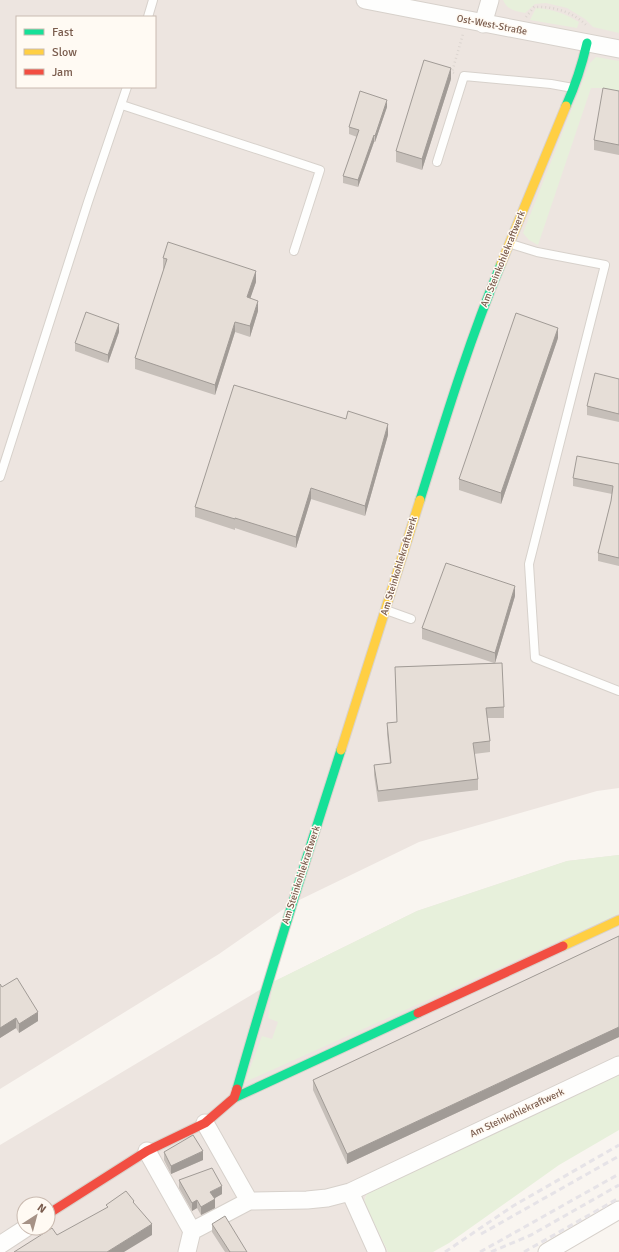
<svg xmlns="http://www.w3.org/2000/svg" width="619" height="1252" font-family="Signika,sans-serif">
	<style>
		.industrial { fill: #ede5e0; fill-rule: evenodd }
		.green { fill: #e7f0db }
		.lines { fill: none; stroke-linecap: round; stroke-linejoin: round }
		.lane-casing { stroke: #d7d1cb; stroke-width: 10 }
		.street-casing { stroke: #d7d1cb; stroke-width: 19 }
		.fast-casing { stroke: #d9d2cb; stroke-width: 11 }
		.slow-casing { stroke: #d9d2cb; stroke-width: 11 }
		.jam-casing { stroke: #d9d2cb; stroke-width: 11 }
		.path { stroke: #dcd5d0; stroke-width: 2.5; stroke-dasharray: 1 3; stroke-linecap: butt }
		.lane { stroke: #fefefd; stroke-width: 8 }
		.street { stroke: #fefefd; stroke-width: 17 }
		.fast { stroke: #16e098; stroke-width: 9 }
		.slow { stroke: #ffcf43; stroke-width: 9 }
		.jam { stroke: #f24e42; stroke-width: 9 }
		.rail { stroke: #e6e3e7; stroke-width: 3; stroke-dasharray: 6 4; stroke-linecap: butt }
		.wall { fill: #c6bfb9 }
		.shaded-wall { fill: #a19b96 }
		.building { fill: #e6ded7; stroke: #a19b96 }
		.labels { text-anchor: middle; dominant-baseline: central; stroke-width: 3; stroke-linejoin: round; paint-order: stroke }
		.street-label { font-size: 10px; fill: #7a5c4d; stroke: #fffaf3 }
	</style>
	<rect width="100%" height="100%" fill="#f9f5f0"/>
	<path class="industrial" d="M0,0h619v788l-22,3 -178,51 -128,62 -72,50 -219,135zM17,17h138v70h-138z
		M619,855v218l-252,120 -3,9 24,50h-388v-107l273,-163 144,-71 150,-50zM24,1204h24v24h-24z"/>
	<path class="green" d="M503,0h116v33l-26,-6 -8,-8 -18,-11 -21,-5 -11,1 -10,9c-9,-2 -18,-3 -22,-13z
		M536,8c16,1 30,6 43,14l-2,6 -47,-8z
		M596,57l23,4v30l-20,-3h-8l-53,157 -9,-5 -6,-7 67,-170z
		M619,855v59l-374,168 17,-46 10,3 6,-17 -10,-4 5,-36 144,-71 150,-50z
		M619,1073v57l-60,35 -110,78 -16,9h-45l-24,-50 3,-9z"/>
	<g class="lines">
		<g class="lane-casing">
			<path id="lane" d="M148,17l5,-17
				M122,105l198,65 -26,81
				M437,162l27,-86 87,8 22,4
				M511,244l26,8 68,13 -76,299 6,94 84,33
				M0,477l88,-275 39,-115
				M386,610l25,9"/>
		</g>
		<g class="street-casing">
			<path id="street" d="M365,0l254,49
				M483,24l7,-24
				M147,1151l45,80 57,-30 -44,-78
				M350,1192l27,60
				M249,1201l58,-1 20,-2 23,-6 269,-127
				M0,1245l26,-17
				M187,1252l5,-21
				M547,1252l72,-42"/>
		</g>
		<g class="fast-casing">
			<path id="fast" d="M566,106c9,-20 16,-41 21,-63
				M420,500c25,-80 49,-159 81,-236
				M237,1089c32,-114 68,-227 104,-339
				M234,1098l184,-85"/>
		</g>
		<g class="slow-casing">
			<path id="slow" d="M501,264l65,-158
				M341,750l79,-250
				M563,946l56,-26"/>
		</g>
		<g class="jam-casing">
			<path id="jam" d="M418,1013l145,-67
				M48,1214l99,-63 58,-28 29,-25 3,-9"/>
		</g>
		<path class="path" d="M526,17l8,-10c19,-1 40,5 53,19
			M454,73l-2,-1 11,-38"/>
		<use href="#lane" class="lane"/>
		<use href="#street" class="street"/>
		<use href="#fast" class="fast"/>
		<use href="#slow" class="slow"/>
		<use href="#jam" class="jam"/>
		<path class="rail" d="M481,1234l138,-78
			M445,1252l68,-46 106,-61
			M480,1252l139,-78
			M491,1252l40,-17 88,-50
			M524,1252l95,-54"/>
	</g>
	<path class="wall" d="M451,79l-29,91 -26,-8v-11z
		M619,91v64l-25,-5v-10z
		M387,107l-12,35h-1l-16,45 -15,-4v-7l14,-39 -8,-3v-7z
		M163,258l93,24 -6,16 8,13 -8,26 -15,-5 -20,63 -80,-26v-11l29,-89h-1z
		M119,332l-11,31 -33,-12v-8z
		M558,338l-57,166 -42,-14v-11z
		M619,379v43l-32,-7v-9z
		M388,435l-23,81 -54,-17 -15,49 -61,-20v2l-40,-13v-10z
		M619,464v102l-21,-5v-8l13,-52 1,-7 -39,-8v-8z
		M515,596l-20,67 9,44v11h-17l3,23v11l-16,2 4,25v11l-100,12 -4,-27v-10l16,-2 -3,-29v-11l10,-1 -2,-55 99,-4 -72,-24v-11z
		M619,936v101l-272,127 -34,-74v-10z
		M0,984l2,3 36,34 -19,12 -3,-5 -16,10z
		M164,1152l39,8 -32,14 -7,-14z
		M179,1180l43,14 -8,4 1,10 -14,7 -4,-7 -5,3 -13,-23z
		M212,1224l35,28h-22l-13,-20z"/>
	<path class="shaded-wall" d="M451,68v11l-29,91v-11z
		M387,100v7l-12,35v-6z
		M374,135v7l-16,45v-7z
		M256,271v11l-9,26v-11z
		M258,301v10l-8,26v-11z
		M235,322v10l-20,63v-10z
		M119,324v8l-11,31v-8z
		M558,328v10l-57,166v-11z
		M388,424v11l-23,81v-10z
		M311,488v11l-15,49v-11z
		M515,586v10l-20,67v-10z
		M38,1012v9l-19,12v-9z
		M16,1018v10l-16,10v-10z
		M619,1027v10l-272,127v-10z
		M203,1151v9l-32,14v-8z
		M222,1186v8l-12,7v-9z
		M215,1199v9l-14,7v-8z
		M197,1200v8l-5,3v-8z
		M152,1224v11l-28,17h-17z"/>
	<path class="building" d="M424,60l27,8 -29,91 -26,-8z
		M603,88l16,3v54l-25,-5z
		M360,91l27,9 -12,36 -1,-1 -16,45 -15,-4 16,-46 -10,-3z
		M168,242l88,29 -9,26 11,4 -8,25 -15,-4 -20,63 -80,-27 32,-99 -4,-1z
		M86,312l33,12 -11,31 -33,-12z
		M516,313l42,15 -57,165 -42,-14z
		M595,373l24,6v35l-32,-8z
		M234,385l112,34 2,-8 40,13 -23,82 -54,-18 -15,49 -61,-19v1l-40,-12z
		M577,456l42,8v94l-21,-5 13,-52 2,-15 -40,-8z
		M446,563l69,23 -20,67 -73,-25z
		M502,663l2,44 -18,1 4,33 -17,2 5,36 -100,12 -4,-26 17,-2 -4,-40 10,-1 -2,-55z
		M619,936v91l-272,127 -34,-74z
		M17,978l21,34 -19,12 -3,-6 -16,10v-44l2,3z
		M193,1135l10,16 -32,15 -7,-14z
		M212,1168l10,18 -12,6 5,7 -14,8 -4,-7 -5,3 -13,-23z
		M126,1191l8,10 -1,1 19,22 -45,28h-93l38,-24 5,7 51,-28 -2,-2z
		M225,1216l22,36h-17l-18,-28z"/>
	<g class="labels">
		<g class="street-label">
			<text transform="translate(492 25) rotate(11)">Ost-West-Straße</text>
			<text transform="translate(503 259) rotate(-68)">Am Steinkohlekraftwerk</text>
			<text transform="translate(399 566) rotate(-73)">Am Steinkohlekraftwerk</text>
			<text transform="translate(301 875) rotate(-72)">Am Steinkohlekraftwerk</text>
			<text transform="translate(517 1113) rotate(-25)">Am Steinkohlekraftwerk</text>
		</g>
	</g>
	<rect x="16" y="16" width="140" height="72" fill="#fffaf3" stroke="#cabbb1"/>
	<rect x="24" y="29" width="20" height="6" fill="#16e098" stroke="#cabbb1"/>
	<text x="52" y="36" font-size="12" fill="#7a5c4d">Fast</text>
	<rect x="24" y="49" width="20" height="6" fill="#ffcf43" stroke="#cabbb1"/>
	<text x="52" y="56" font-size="12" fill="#7a5c4d">Slow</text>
	<rect x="24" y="69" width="20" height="6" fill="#f24e42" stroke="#cabbb1"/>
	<text x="52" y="76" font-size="12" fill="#7a5c4d">Jam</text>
	<g transform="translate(36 1216) rotate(36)"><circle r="19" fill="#fffaf3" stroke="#cabbb1"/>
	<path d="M0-3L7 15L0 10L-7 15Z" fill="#a69286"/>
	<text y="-6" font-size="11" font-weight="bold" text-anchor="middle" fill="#7a5c4d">N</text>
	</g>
</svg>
